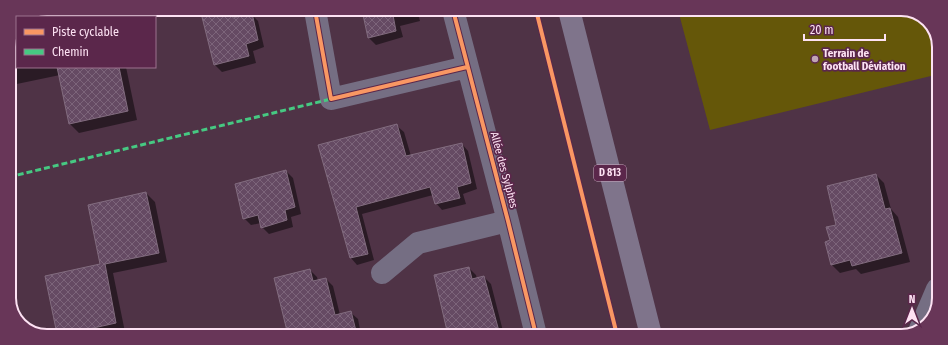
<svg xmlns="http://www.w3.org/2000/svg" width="948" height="345" font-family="'Fira Sans Condensed',sans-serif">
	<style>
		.pitch { fill: #655709 }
		.shadow { fill: #0007 }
		.building { fill: url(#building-cross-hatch); stroke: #826c7f }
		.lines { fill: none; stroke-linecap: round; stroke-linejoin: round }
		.minor { stroke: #756e83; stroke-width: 22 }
		.primary { stroke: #7f748b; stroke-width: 22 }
		.quiet { stroke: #46c982; stroke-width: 3; stroke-dasharray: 6 3; stroke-linecap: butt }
		.cycleway-casing { stroke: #5b274b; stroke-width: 6 }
		.cycleway { stroke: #f99763; stroke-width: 4 }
		.poi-dot { fill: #c0a5b6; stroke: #5b274b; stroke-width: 1.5 }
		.labels { text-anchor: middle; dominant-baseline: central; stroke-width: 3.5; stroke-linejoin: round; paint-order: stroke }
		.shield { fill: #5b274b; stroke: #ccaac1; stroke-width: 1 }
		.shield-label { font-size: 10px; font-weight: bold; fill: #fde2f3 }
		.poi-label { font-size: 11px; font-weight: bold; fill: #fde2f3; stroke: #5b274b; text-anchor: start }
		.street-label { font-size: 11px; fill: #fde2f3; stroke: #5b274b }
		.rim { fill: none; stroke: #fde2f3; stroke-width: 2 }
	</style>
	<defs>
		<pattern id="building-cross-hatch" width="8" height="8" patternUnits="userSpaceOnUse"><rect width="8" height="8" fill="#654a63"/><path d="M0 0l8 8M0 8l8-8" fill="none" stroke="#7c647a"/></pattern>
	</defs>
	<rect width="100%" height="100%" fill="#4f3346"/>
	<path class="pitch" d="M678,10l235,1 18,13 8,21v29l-229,56z"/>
	<path class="shadow" d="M47,9h6l5,5v3h-30z
		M221,9h10l5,5 1,4 14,-4 7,7 6,26 -11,4 3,12 -34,9 -7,-7z
		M363,10h54l3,11 -20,5 3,11 -27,8 -7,-7z
		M17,28v39h109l11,53 -58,13 -9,-9 -10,-49 -48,10 -3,-3v-37z
		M397,126l7,6 7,24 51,-12 6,7 9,38 -14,5 3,10 -24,6 -6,-7 -3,-8 -71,19 12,46 -17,5 -6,-7 -32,-112z
		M286,171l7,7 8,36 -10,3 2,10 -24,7 -7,-7 -1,-4 -10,2 -7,-7z
		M876,175l8,8 7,26 7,8 12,45 -49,12 -5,-5 -16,4 -9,-9v-23l7,-16z
		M146,193l9,9 12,60 -54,11 12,59 -10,2h-57l-12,-57 55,-12z
		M469,268l7,7 1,4 7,-2 7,7 13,51h-54z
		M310,270l7,7 1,4 8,-2 7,7 7,29 10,-3 8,7 3,16h-73z"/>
	<path class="building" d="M217,9h13l3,9 19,-5 6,27 -12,4 3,12 -35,9 -13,-52z
		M362,10h30l4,21 -28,7z
		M57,67h62l9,44 -59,13z
		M397,124l9,32 56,-13 9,40 -14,4 3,11 -25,6 -5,-17 -74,20 12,47 -18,4 -32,-113z
		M286,170l9,37 -10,3 2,10 -26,8 -3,-13 -15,4 -8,-35z
		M876,174l9,35 5,-1 12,45 -50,13 -2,-6 -19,5 -6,-23 5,-2 -4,-13 10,-2 -9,-39z
		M146,192l13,61 -54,11 11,59 -50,11h-9l-12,-58 55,-12 -12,-59z
		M469,267l3,12 12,-3 16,59h-52l-14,-60z
		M310,269l3,12 13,-3 9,37 16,-4 6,24h-69l-14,-57z"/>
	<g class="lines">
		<path class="minor" d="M315,10l16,89 136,-32
			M453,10l55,211 28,114
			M382,273l36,-30 90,-22
			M920,329l17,-40"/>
		<path class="primary" d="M569,10l82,325"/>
		<path class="quiet" d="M9,177l322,-78"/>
		<g class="cycleway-casing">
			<path id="cycleway" d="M315,10l16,89 136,-32
				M453,10l55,211 28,114
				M536,10l81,325"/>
		</g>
		<use href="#cycleway" class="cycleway"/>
	</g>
	<circle class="poi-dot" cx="815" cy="59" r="4"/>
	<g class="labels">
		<rect class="shield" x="594" y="165" width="32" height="16" rx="3"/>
		<g class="shield-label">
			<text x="610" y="173">D 813</text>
		</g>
		<g class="poi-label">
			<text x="823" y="53">Terrain de<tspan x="823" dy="13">football Déviation</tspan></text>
		</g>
		<g class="street-label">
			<text transform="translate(504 170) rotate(75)">Allée des Sylphes</text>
		</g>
	</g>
	<path d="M0 0H948V345H0ZM47 16H901A31 31 0 0 1 932 47V298A31 31 0 0 1 901 329H47A31 31 0 0 1 16 298V47A31 31 0 0 1 47 16Z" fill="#683658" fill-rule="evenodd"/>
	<path class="rim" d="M47 16H901A31 31 0 0 1 932 47V298A31 31 0 0 1 901 329H47A31 31 0 0 1 16 298V47A31 31 0 0 1 47 16Z"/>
	<rect x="16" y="16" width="140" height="52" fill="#5b274b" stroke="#9c728e"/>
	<rect x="24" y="29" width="20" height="6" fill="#f99763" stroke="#9c728e"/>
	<text x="52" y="36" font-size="12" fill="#fde2f3">Piste cyclable</text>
	<rect x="24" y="49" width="20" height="6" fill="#46c982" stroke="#9c728e"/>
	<text x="52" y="56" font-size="12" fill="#fde2f3">Chemin</text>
	<g transform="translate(912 309)" stroke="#5b274b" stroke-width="3" paint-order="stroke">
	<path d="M0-3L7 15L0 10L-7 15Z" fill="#fde2f3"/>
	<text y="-6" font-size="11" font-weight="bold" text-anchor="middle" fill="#fde2f3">N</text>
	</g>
	<path d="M804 34v6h81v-6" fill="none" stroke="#fde2f3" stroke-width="2"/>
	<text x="810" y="34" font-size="12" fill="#fde2f3" stroke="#5b274b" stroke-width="3" paint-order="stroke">20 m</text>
</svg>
